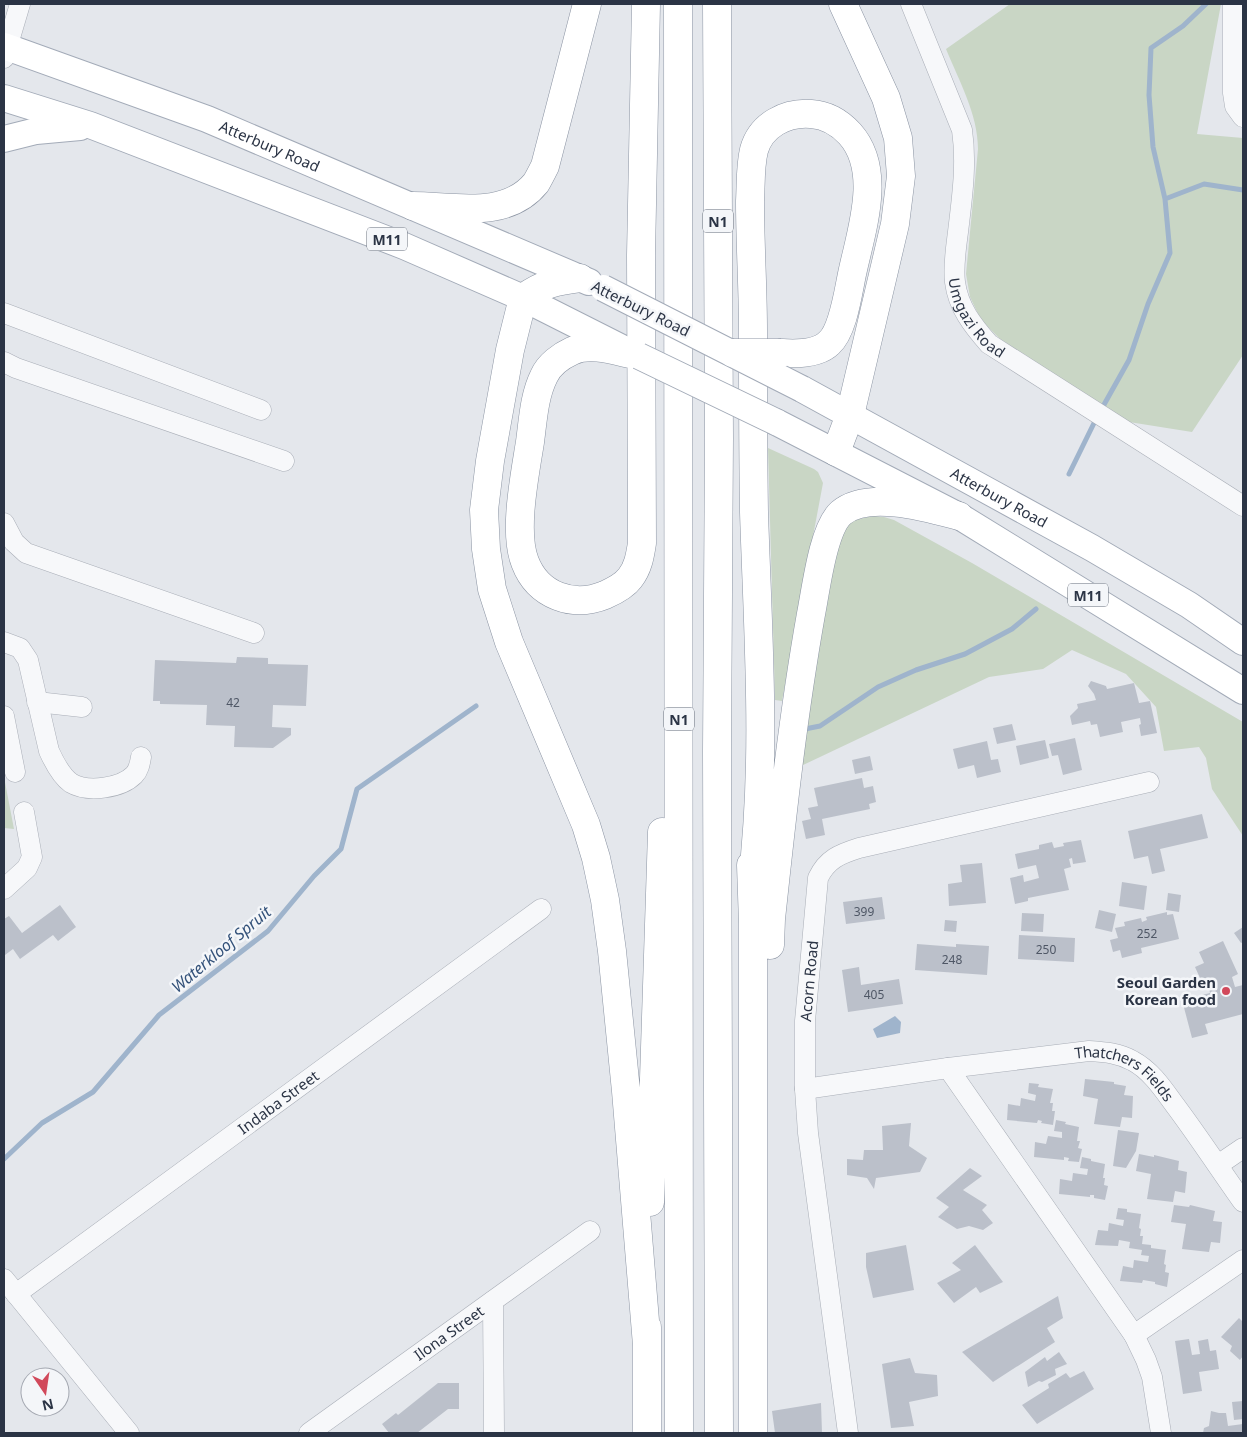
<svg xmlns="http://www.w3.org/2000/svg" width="1247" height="1437" font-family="'Noto Sans',sans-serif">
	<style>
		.green { fill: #c9d6c5 }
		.water { fill: #9fb4cc }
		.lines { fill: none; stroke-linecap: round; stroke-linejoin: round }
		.stream { stroke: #9fb4cc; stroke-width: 5 }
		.building { fill: #bbc0ca }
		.minor-casing { stroke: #a9aeb7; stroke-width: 21 }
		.major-casing { stroke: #a3abb8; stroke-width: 28 }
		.highway-casing { stroke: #8b94a3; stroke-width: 29 }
		.minor { stroke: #f7f8fa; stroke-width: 20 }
		.major { stroke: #fff; stroke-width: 26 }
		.highway { stroke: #fff; stroke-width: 28 }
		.major-bridge-casing { stroke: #a3abb8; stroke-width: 28; stroke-linecap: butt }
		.highway-bridge-casing { stroke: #8b94a3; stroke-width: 29; stroke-linecap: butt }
		.major-bridge { stroke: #fff; stroke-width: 26 }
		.highway-bridge { stroke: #fff; stroke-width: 28 }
		.poi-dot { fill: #d1495b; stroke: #f4f6f9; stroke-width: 2 }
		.labels { text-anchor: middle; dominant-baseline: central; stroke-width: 5; stroke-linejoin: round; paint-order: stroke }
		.number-label { font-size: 12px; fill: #4f5766 }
		.shield { fill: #f4f6f9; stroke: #676e7b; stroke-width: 1 }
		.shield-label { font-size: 14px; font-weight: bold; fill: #2b3445 }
		.street-label { font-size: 15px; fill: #2b3445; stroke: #f4f6f9 }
		.poi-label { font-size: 15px; font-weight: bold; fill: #2b3445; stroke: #f4f6f9; text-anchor: end }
		.water-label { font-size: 16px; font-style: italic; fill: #34527a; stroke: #f4f6f9 }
	</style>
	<rect width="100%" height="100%" fill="#e4e7ec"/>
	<path class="green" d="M1010,4h211l-24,130 46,4v217l-51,77 -63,-10 -129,-83 -19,-19 -11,-23 -4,-23 12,-125c0,-35 -19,-68 -32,-100z
		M768,448l46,21 4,3 5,11 -41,218 -7,-1z
		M873,516l11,1 10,3 78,43 271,159v114l-31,-47 -6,-31 -7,-11 -35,4 -8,-44 -30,-33 -54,-24 -29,19 -54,8 -188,89 -1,-41 41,-196 14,-9z
		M4,777l10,52 -10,-1z"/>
	<path class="water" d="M895,1016l6,6 -1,11 -23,5 -4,-9z"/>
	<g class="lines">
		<path class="stream" d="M1165,199l-12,-52 -4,-52 2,-47 32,-22 23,-22
			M1101,410l28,-50 19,-56 22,-51 -5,-54 39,-15 39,6
			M1069,474l28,-57
			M805,729l15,-3 58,-39 38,-17 49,-16 47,-25 24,-20
			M4,1159l38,-36 51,-31 66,-77 109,-84 46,-55 27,-27 16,-60 119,-83"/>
	</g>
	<path class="building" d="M237,657l31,1v6l40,1 -2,41 -33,-1 -1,22 19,1v7l-18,13 -39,-1 1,-21 -29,-1 1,-20 -47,-1v-3h-7l2,-41 81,3z
		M1091,681l15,5 1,3 27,-6 5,20 11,-2 7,32 -16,3 -2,-11 2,-1 -1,-6 -19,4 2,10 -23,5 -3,-13 -6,1 -1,-4 -18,4 -2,-9 8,-8 -1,-4 19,-4 -2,-6 -6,-8z
		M1012,724l4,16 -19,4 -4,-16z
		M1075,738l7,32 -19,5 -5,-20 -6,1 -3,-12z
		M1045,740l4,18 -29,7 -4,-19z
		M987,741l4,19 7,-1 3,13 -24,6 -3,-13 -16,4 -5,-20z
		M870,756l3,14 -18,4 -3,-14z
		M862,778l2,10 9,-2 3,16 -7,2 1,5 -48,10 3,16 -19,4 -4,-18 9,-2 -3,-11 10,-2 -4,-18z
		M1202,814l6,24 -48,11 5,22 -13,3 -4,-18 -14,3 -6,-28z
		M1081,840l5,22 -13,2 -1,-6 -3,1 2,8 -7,2 5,21 -41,8v3l-13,3 -5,-26 13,-3 1,7 15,-4 -3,-13 -18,4 -3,-15 24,-5v-4l13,-3 2,6 10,-2 -1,-3z
		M982,863l4,40 -37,3 -1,-22 14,-2 -2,-17z
		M1122,882l25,4 -3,24 -25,-4z
		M1168,893l13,2 -2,17 -13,-2z
		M882,897l3,22 -39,5 -3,-22z
		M60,905l16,22 -18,14 -5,-6 -33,24 -7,-10 -8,6 -1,-3v-33l5,-3 13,17z
		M1099,910l17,4 -4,18 -17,-4z
		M1167,912v3l6,-1 6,25 -38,9 1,5 -20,5 -2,-8 -7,2 -3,-12 8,-2 -3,-10 10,-2 -1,-4 17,-4 1,4 5,-2 -1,-3z
		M1022,913l22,1 -1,18 -22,-1z
		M945,920l12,1 -1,11 -12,-1z
		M1243,927v15l-2,1 -7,-10z
		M1019,935l56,3 -1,24 -56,-3z
		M1223,941l15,33 -6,3 3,10 8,-2v29l-38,10 3,10 -16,4 -10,-38 28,-7 -1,-5 -4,1 -10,-22 9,-4 -5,-11z
		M917,944l39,3v-3l33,2 -2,29 -72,-5z
		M859,967l2,18 38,-6 4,25 -55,8 -6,-42z
		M1085,1079l29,3v2l12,2 -2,9 9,1 -1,22 -10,-1 -2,10 -26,-3 4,-25 -15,-3z
		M1029,1083l10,1 -1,3 15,2 -3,14h3l-1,8h3l-2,14 -12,-2 1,-2 -4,-1 -1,3 -30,-3 1,-16 12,2 1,-8 14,3 1,-6 -8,-2z
		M1056,1120l10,2 -1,2 14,3 -2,14h3l-2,7 4,1 -3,13 -11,-1 1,-3 -5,-1v3l-30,-3 1,-15 11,2 2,-8 14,2v-6l-8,-1z
		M911,1123l-2,23 18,12 -7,14 -44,6 -2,11 -7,-11 -20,-3v-16l16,1 1,-10h19l-1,-24z
		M1118,1130l21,3 -3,18 -10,17 -13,-2z
		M1139,1154l15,3v-2l25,6 -1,9 9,2 -2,21 -10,-2 -2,11 -26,-3 4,-25 -15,-3z
		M1082,1157l9,2v2l14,3 -2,14h2l-1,7 4,1 -3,14 -11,-2v-3h-4v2l-31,-3 1,-15 12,2 1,-8 14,2 1,-6 -8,-1z
		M970,1168l12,8 -19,14 24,15 -5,5 11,13 -10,7 -14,-4 -12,3 -19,-12 11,-10 -13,-9z
		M1174,1205l15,2 1,-2 25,6 -2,10 9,1 -2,21 -9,-1 -2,10 -27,-3 4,-25 -15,-2z
		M1118,1208l9,1v3l14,2 -2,14 2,1 -1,7h3l-1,8 9,1v3l15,2 -2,14 2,1 -1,7 4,1 -2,14 -12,-3v-2l-12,-2 -1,3 -22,-2 3,-15 10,2 1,-8 14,2 1,-6 -8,-1 1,-5 -13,-2 1,-6 -11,-2 -1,6 -23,-1 3,-15 10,1 1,-8 14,3 1,-6 -8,-1z
		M906,1245l8,45 -41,8 -7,-31v-14z
		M975,1245l28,37 -23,11 -4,-6 -22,16 -17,-20 24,-13 -9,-7z
		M1058,1296l5,22 -16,10 8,14 -62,40 -31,-30z
		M1239,1318l4,4v34l-3,4 -10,-9 2,-5 -11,-9z
		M1189,1339l3,16 8,-1 -2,-13 10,-2 2,12 6,-1 3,19 -20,3 3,19 -19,3 -8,-53z
		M1059,1352l8,12 -12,5 1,6 -14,7 -3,-1 -11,6 -3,-15 20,-15 2,4z
		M910,1358l5,15 22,2 1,21 -29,6 5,24 -23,2 -9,-64z
		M1084,1371l10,18 -57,35 -15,-19 27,-17 -1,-4 18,-11 4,5z
		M438,1383h21v26h-11l-31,24h-28l-7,-9 14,-11 2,2z
		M1243,1401v18l-9,1 -2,-18z
		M821,1403l1,30h-47l-3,-22z
		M1211,1411l8,2h7l2,13 15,-2v9h-40l1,-5 5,-2z"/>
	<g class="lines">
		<g class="minor-casing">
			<g id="minor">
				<path id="s1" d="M911,4l51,126c5,34 0,68 -4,102 -2,16 -5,34 -3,50 3,25 18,44 34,62l254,162"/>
				<path d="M1233,4v89l2,13 8,11"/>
				<path d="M4,58l16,-54"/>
				<path d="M4,313l257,97"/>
				<path d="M4,362l12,6 268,93"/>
				<path d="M4,523l10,19 12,11 228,80"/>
				<path d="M4,642l16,6 8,12 21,91c5,11 12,25 22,32 17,10 50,5 63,-8 5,-5 6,-12 7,-18"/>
				<path d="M37,702l45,5"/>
				<path d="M4,716l11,56"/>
				<path d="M4,889l23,-21 5,-11 -8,-45"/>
				<path d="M948,1068l186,267 12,25 6,17 9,56"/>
				<path id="s2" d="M805,1089l143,-21 141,-17c16,1 30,2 44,10 19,10 32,31 44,47 23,31 44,63 66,94"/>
				<path d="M1218,1165l25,-17"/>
				<path d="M4,1279l125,154"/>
				<path id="s3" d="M16,1294l525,-385"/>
				<path d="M493,1301l1,132"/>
				<path d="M1134,1335l109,-75"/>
				<path id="s4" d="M309,1433l281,-202"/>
				<path id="s5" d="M848,1433l-40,-300 -3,-44v-68l13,-143c9,-19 22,-24 41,-30l290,-66"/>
			</g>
		</g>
		<g class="major-casing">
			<g id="major">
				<path id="s6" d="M4,46l203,73 382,163"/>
				<path d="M4,98l86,27 314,121 119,52 101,51"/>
				<path d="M4,139l32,-8 44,-4"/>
				<path id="s7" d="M802,389l290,159 97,57 54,37"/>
				<path d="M776,422l183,94 284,175"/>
			</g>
		</g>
		<g class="highway-casing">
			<path id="highway" d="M678,4l1,1429
				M717,4l2,434 -2,314 2,681
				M413,206c40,0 93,14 123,-23 3,-5 6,-11 9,-17l42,-162
				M580,278c-25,3 -37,6 -57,20l-13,52 -20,111 -6,49 2,39 6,40 17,53 77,183 10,33 9,42 7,51 14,140 21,254
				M639,356c-21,-4 -47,-14 -67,-5 -11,5 -23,14 -28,25 -10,20 -11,44 -14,66 -5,32 -17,90 -5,120 13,34 48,46 80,33 9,-4 19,-9 25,-17 8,-10 10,-22 12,-35l-1,-288 5,-251
				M836,452l14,-37 45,-191 6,-48 -3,-38 -12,-40 -43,-94
				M751,865l2,58v510
				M752,884c15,-127 6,-246 2,-372 -1,-61 -1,-121 -1,-181 0,-43 -3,-87 -3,-130 1,-16 0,-35 4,-51 7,-25 32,-38 57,-36 16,1 28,8 39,20 33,37 11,97 2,140 -4,19 -9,57 -23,69 -11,11 -33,11 -48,10
				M770,945l1,-26c11,-103 22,-204 40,-305 5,-25 12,-85 30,-101 27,-23 88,-5 118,3
				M650,1202l12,-370
				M647,1433v-106"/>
		</g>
		<use href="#minor" class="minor"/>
		<use href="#major" class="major"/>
		<use href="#highway" class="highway"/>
		<g class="major-bridge-casing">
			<path id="major-bridge" d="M603,288l199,101
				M639,356l137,66"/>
		</g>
		<g class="highway-bridge-casing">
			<path id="highway-bridge" d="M733,353h48"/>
		</g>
		<use href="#major-bridge" class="major-bridge"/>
		<use href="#highway-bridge" class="highway-bridge"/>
	</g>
	<circle class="poi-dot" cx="1226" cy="991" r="5"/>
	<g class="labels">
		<g class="number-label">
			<text x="233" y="702">42</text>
			<text x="864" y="911">399</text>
			<text x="1147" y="933">252</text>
			<text x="1046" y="949">250</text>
			<text x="952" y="959">248</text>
			<text x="874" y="994">405</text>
		</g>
		<g class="shield">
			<rect x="703" y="209.5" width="30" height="23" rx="4"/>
			<rect x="367" y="227.5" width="40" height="23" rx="4"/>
			<rect x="1068" y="583.5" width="40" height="23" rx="4"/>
			<rect x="664" y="707.5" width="30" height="23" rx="4"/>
		</g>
		<g class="shield-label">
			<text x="718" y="221">N1</text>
			<text x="387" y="239">M11</text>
			<text x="1088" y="595">M11</text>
			<text x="679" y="719">N1</text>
		</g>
		<g class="street-label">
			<text stroke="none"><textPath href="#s6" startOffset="284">Atterbury Road</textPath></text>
			<text transform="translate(641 308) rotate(26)">Atterbury Road</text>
			<text stroke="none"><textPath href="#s1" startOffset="331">Umgazi Road</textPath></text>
			<text stroke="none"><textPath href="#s7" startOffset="225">Atterbury Road</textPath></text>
			<text stroke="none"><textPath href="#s5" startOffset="455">Acorn Road</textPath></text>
			<text stroke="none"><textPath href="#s2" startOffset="329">Thatchers Fields</textPath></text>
			<text stroke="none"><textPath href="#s3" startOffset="325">Indaba Street</textPath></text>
			<text stroke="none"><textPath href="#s4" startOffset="172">Ilona Street</textPath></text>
		</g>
		<g class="poi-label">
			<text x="1216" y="982">Seoul Garden<tspan x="1216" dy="17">Korean food</tspan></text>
		</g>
		<g class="water-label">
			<text transform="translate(221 949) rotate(-40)">Waterkloof Spruit</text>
		</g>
	</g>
	<rect width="1247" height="1437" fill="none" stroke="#2b3445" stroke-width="10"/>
	<g transform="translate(45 1392) rotate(167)"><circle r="24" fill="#f4f6f9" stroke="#a4a8b1"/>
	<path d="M0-4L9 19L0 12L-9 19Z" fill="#d1495b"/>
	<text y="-8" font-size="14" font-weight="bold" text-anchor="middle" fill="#2b3445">N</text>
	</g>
</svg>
